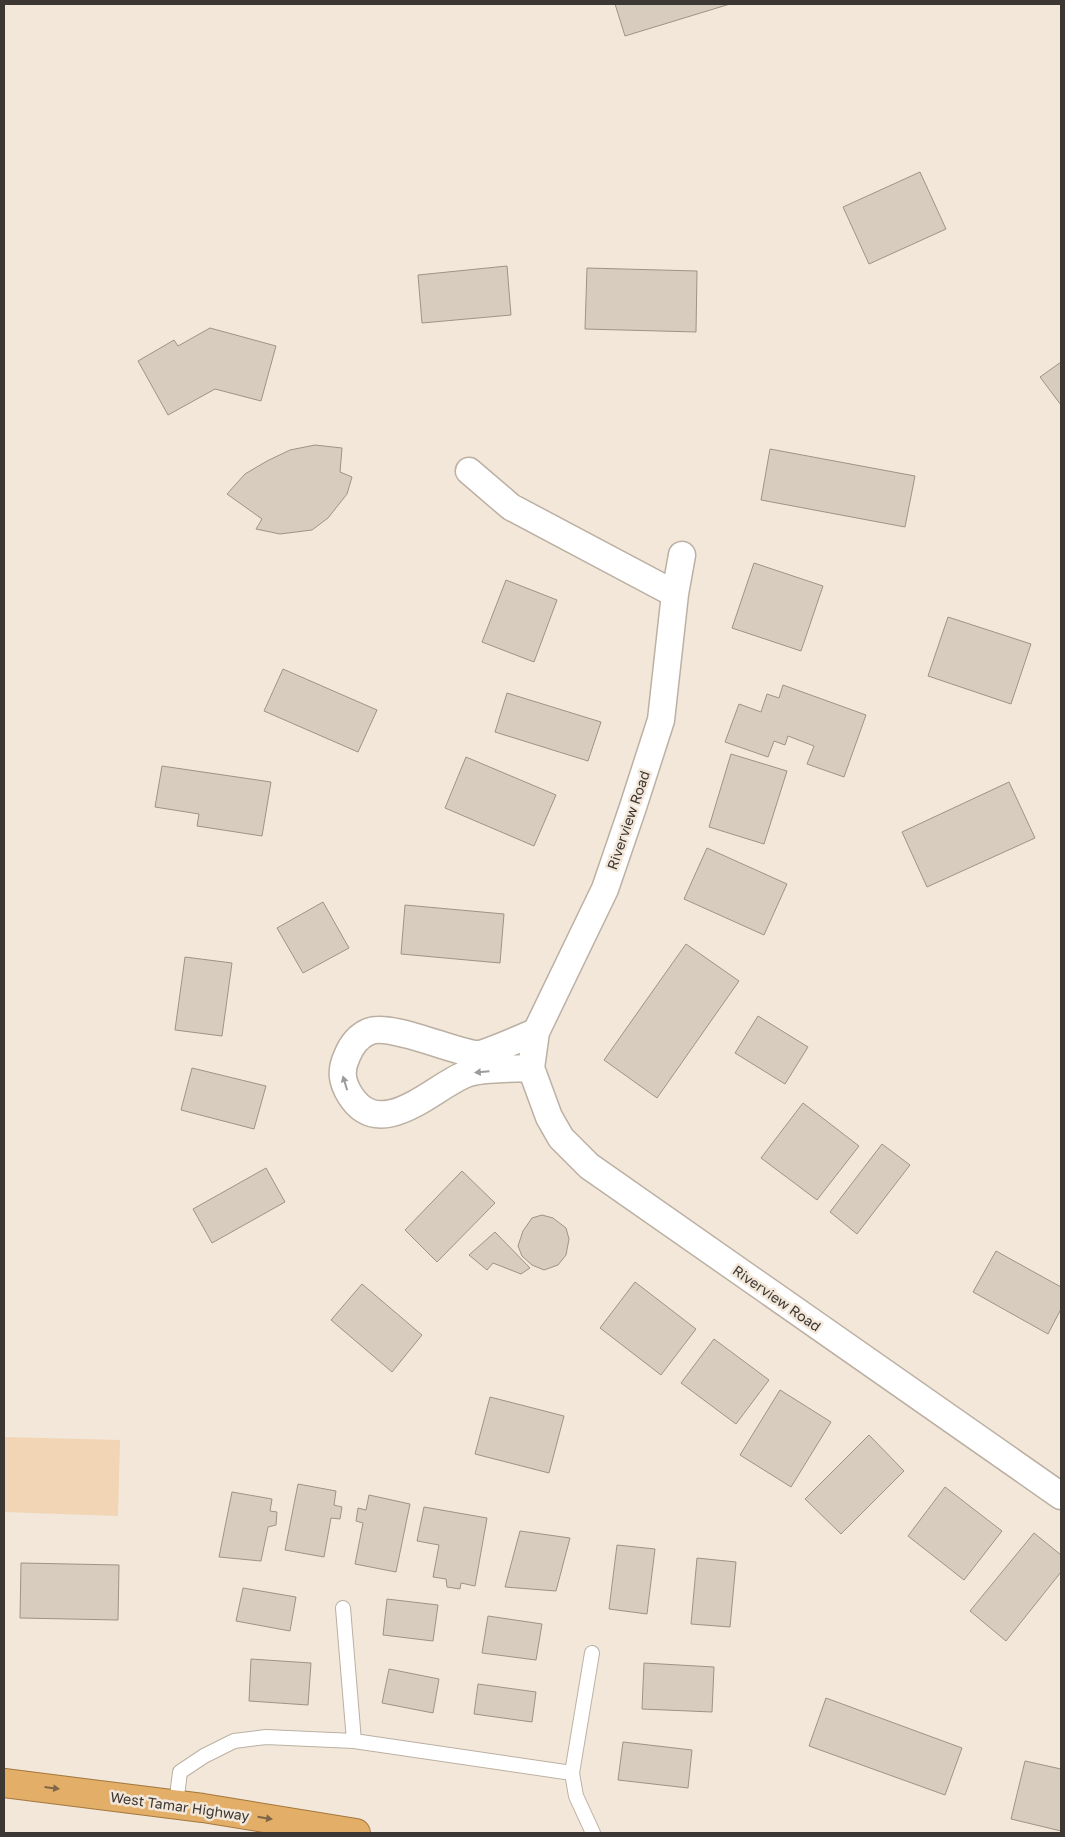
<svg xmlns="http://www.w3.org/2000/svg" width="1065" height="1837" font-family="'Golos Text',sans-serif">
	<style>
		.green { fill: #f1d5b4 }
		.building { fill: #d8ccbe; stroke: #9e9387 }
		.lines { fill: none; stroke-linecap: round; stroke-linejoin: round }
		.service-casing { stroke: #bbb0a3; stroke-width: 16 }
		.minor-casing { stroke: #bbb0a3; stroke-width: 29 }
		.trunk-casing { stroke: #a3773d; stroke-width: 30 }
		.service { stroke: #fff; stroke-width: 14 }
		.minor { stroke: #fff; stroke-width: 26 }
		.trunk { stroke: #e2ae68; stroke-width: 28 }
		.oneway { fill: #9e9b98 }
		.oneway2 { fill: #7e6748 }
		.labels { text-anchor: middle; dominant-baseline: central; stroke-width: 5; stroke-linejoin: round; paint-order: stroke }
		.street-label { font-size: 14px; fill: #3c3732; stroke: #f3e7d9 }
	</style>
	<rect width="100%" height="100%" fill="#f3e7d9"/>
	<path class="green" d="M4,1437l116,3 -2,76 -114,-4z"/>
	<path class="building" d="M615,4h115l-105,32z
		M920,172l26,57 -77,35 -26,-57z
		M507,266l4,49 -89,8 -4,-48z
		M587,268l110,3 -1,61 -111,-3z
		M210,328l66,18 -15,55 -46,-12 -47,26 -30,-54 36,-21 4,6z
		M1061,362v43l-21,-28z
		M315,445l27,3 -2,24 12,5 -5,17 -19,24 -16,12 -32,4 -24,-5 6,-10 -35,-25 18,-20 22,-13 23,-11z
		M770,449l145,27 -10,51 -144,-27z
		M754,563l69,23 -22,65 -69,-23z
		M506,580l51,20 -23,62 -52,-20z
		M948,617l83,27 -20,60 -83,-28z
		M283,669l94,41 -19,42 -94,-41z
		M783,685l83,30 -22,62 -37,-13 7,-18 -26,-10 -3,9 -11,-4 -6,16 -43,-15 14,-38 22,8 6,-18 12,4z
		M507,693l94,29 -13,39 -93,-29z
		M731,754l56,17 -23,73 -55,-17z
		M466,757l90,38 -22,51 -89,-38z
		M162,766l109,16 -9,54 -65,-10 2,-12 -44,-7z
		M1009,782l26,56 -108,49 -25,-55z
		M707,848l80,36 -23,51 -80,-36z
		M323,902l26,46 -46,25 -26,-45z
		M405,905l99,9 -4,49 -99,-9z
		M686,944l53,37 -82,117 -53,-38z
		M185,957l47,6 -10,73 -47,-6z
		M758,1016l50,31 -23,37 -50,-31z
		M192,1068l74,18 -12,43 -73,-19z
		M803,1103l56,43 -42,54 -56,-42z
		M882,1144l28,21 -53,69 -27,-22z
		M266,1168l19,34 -73,41 -19,-34z
		M462,1171l33,32 -58,59 -32,-32z
		M542,1215l11,3 13,10 3,11 -3,16 -8,10 -14,5 -12,-5 -10,-9 -4,-10 5,-15 9,-13z
		M495,1232l35,36 -9,6 -28,-11 -6,7 -18,-15z
		M996,1251l65,36v22l-13,25 -75,-42z
		M635,1282l61,47 -35,46 -61,-47z
		M362,1284l60,51 -30,37 -61,-52z
		M714,1339l55,41 -33,44 -55,-41z
		M780,1390l51,32 -40,65 -51,-32z
		M490,1397l74,19 -15,57 -74,-19z
		M869,1435l35,36 -63,63 -36,-35z
		M298,1484l38,7 -2,14 8,2 -2,12 -9,-1 -7,39 -39,-7z
		M945,1487l57,44 -38,49 -56,-44z
		M232,1492l40,7 -2,12 7,1 -1,13 -8,2 -7,34 -42,-4z
		M369,1495l41,9 -14,68 -41,-8 8,-41 -7,-2 2,-13 8,2z
		M424,1507l63,11 -12,68 -14,-3 -1,6 -13,-2 -1,-8 -13,-2 6,-32 -22,-4z
		M520,1531l50,7 -14,53 -51,-4z
		M1034,1533l27,22v17l-55,69 -36,-30z
		M617,1545l38,4 -8,65 -38,-5z
		M697,1558l39,4 -6,65 -39,-3z
		M21,1563l98,2 -1,55 -98,-2z
		M243,1588l53,9 -6,34 -54,-10z
		M387,1599l51,6 -5,36 -50,-6z
		M488,1616l54,8 -6,36 -54,-7z
		M251,1659l60,4 -3,42 -59,-4z
		M644,1663l70,4 -2,45 -70,-3z
		M389,1669l50,10 -6,34 -51,-10z
		M478,1684l58,8 -4,30 -58,-8z
		M826,1698l136,50 -17,47 -136,-49z
		M623,1742l69,8 -4,38 -70,-8z
		M1025,1761l36,8v62l-50,-12z"/>
	<g class="lines">
		<g class="service-casing">
			<path id="service" d="M343,1608l11,133
				M572,1773l20,-120
				M176,1804l4,-32 24,-16 30,-15 32,-4 88,4 218,32 4,23 17,37"/>
		</g>
		<g class="minor-casing">
			<path id="minor" d="M469,471l42,36 164,87 -14,126 -28,87 -28,82 -69,143 -5,36 18,49 12,21 28,28 472,330
				M675,594l7,-39
				M531,1068c-16,1 -51,0 -65,6 -32,12 -85,70 -116,21 -8,-13 -10,-24 -3,-39 4,-10 10,-19 21,-24 20,-10 83,19 107,22 9,1 50,-18 61,-22"/>
		</g>
		<g class="trunk-casing">
			<path id="trunk" d="M4,1783l199,25 153,25"/>
		</g>
		<use href="#service" class="service"/>
		<use href="#minor" class="minor"/>
		<use href="#trunk" class="trunk"/>
	</g>
	<defs><path id="oneway-solid" d="M-6-.8H1V-3.2L6.5 0L1 3.2V.8H-6Z" transform="scale(1.25)"/></defs>
	<g class="oneway">
		<use href="#oneway-solid" transform="translate(482 1072) rotate(175)"/>
		<use href="#oneway-solid" transform="translate(345 1083) rotate(-107)"/>
	</g>
	<g class="oneway2">
		<use href="#oneway-solid" transform="translate(52 1788) rotate(7)"/>
		<use href="#oneway-solid" transform="translate(265 1818) rotate(9)"/>
	</g>
	<g class="labels">
		<g class="street-label">
			<text transform="translate(628 820) rotate(-71)">Riverview Road</text>
			<text transform="translate(777 1298) rotate(35)">Riverview Road</text>
			<text transform="translate(180 1806) rotate(8)">West Tamar Highway</text>
		</g>
	</g>
	<rect width="1065" height="1837" fill="none" stroke="#3c3732" stroke-width="10"/>
</svg>
